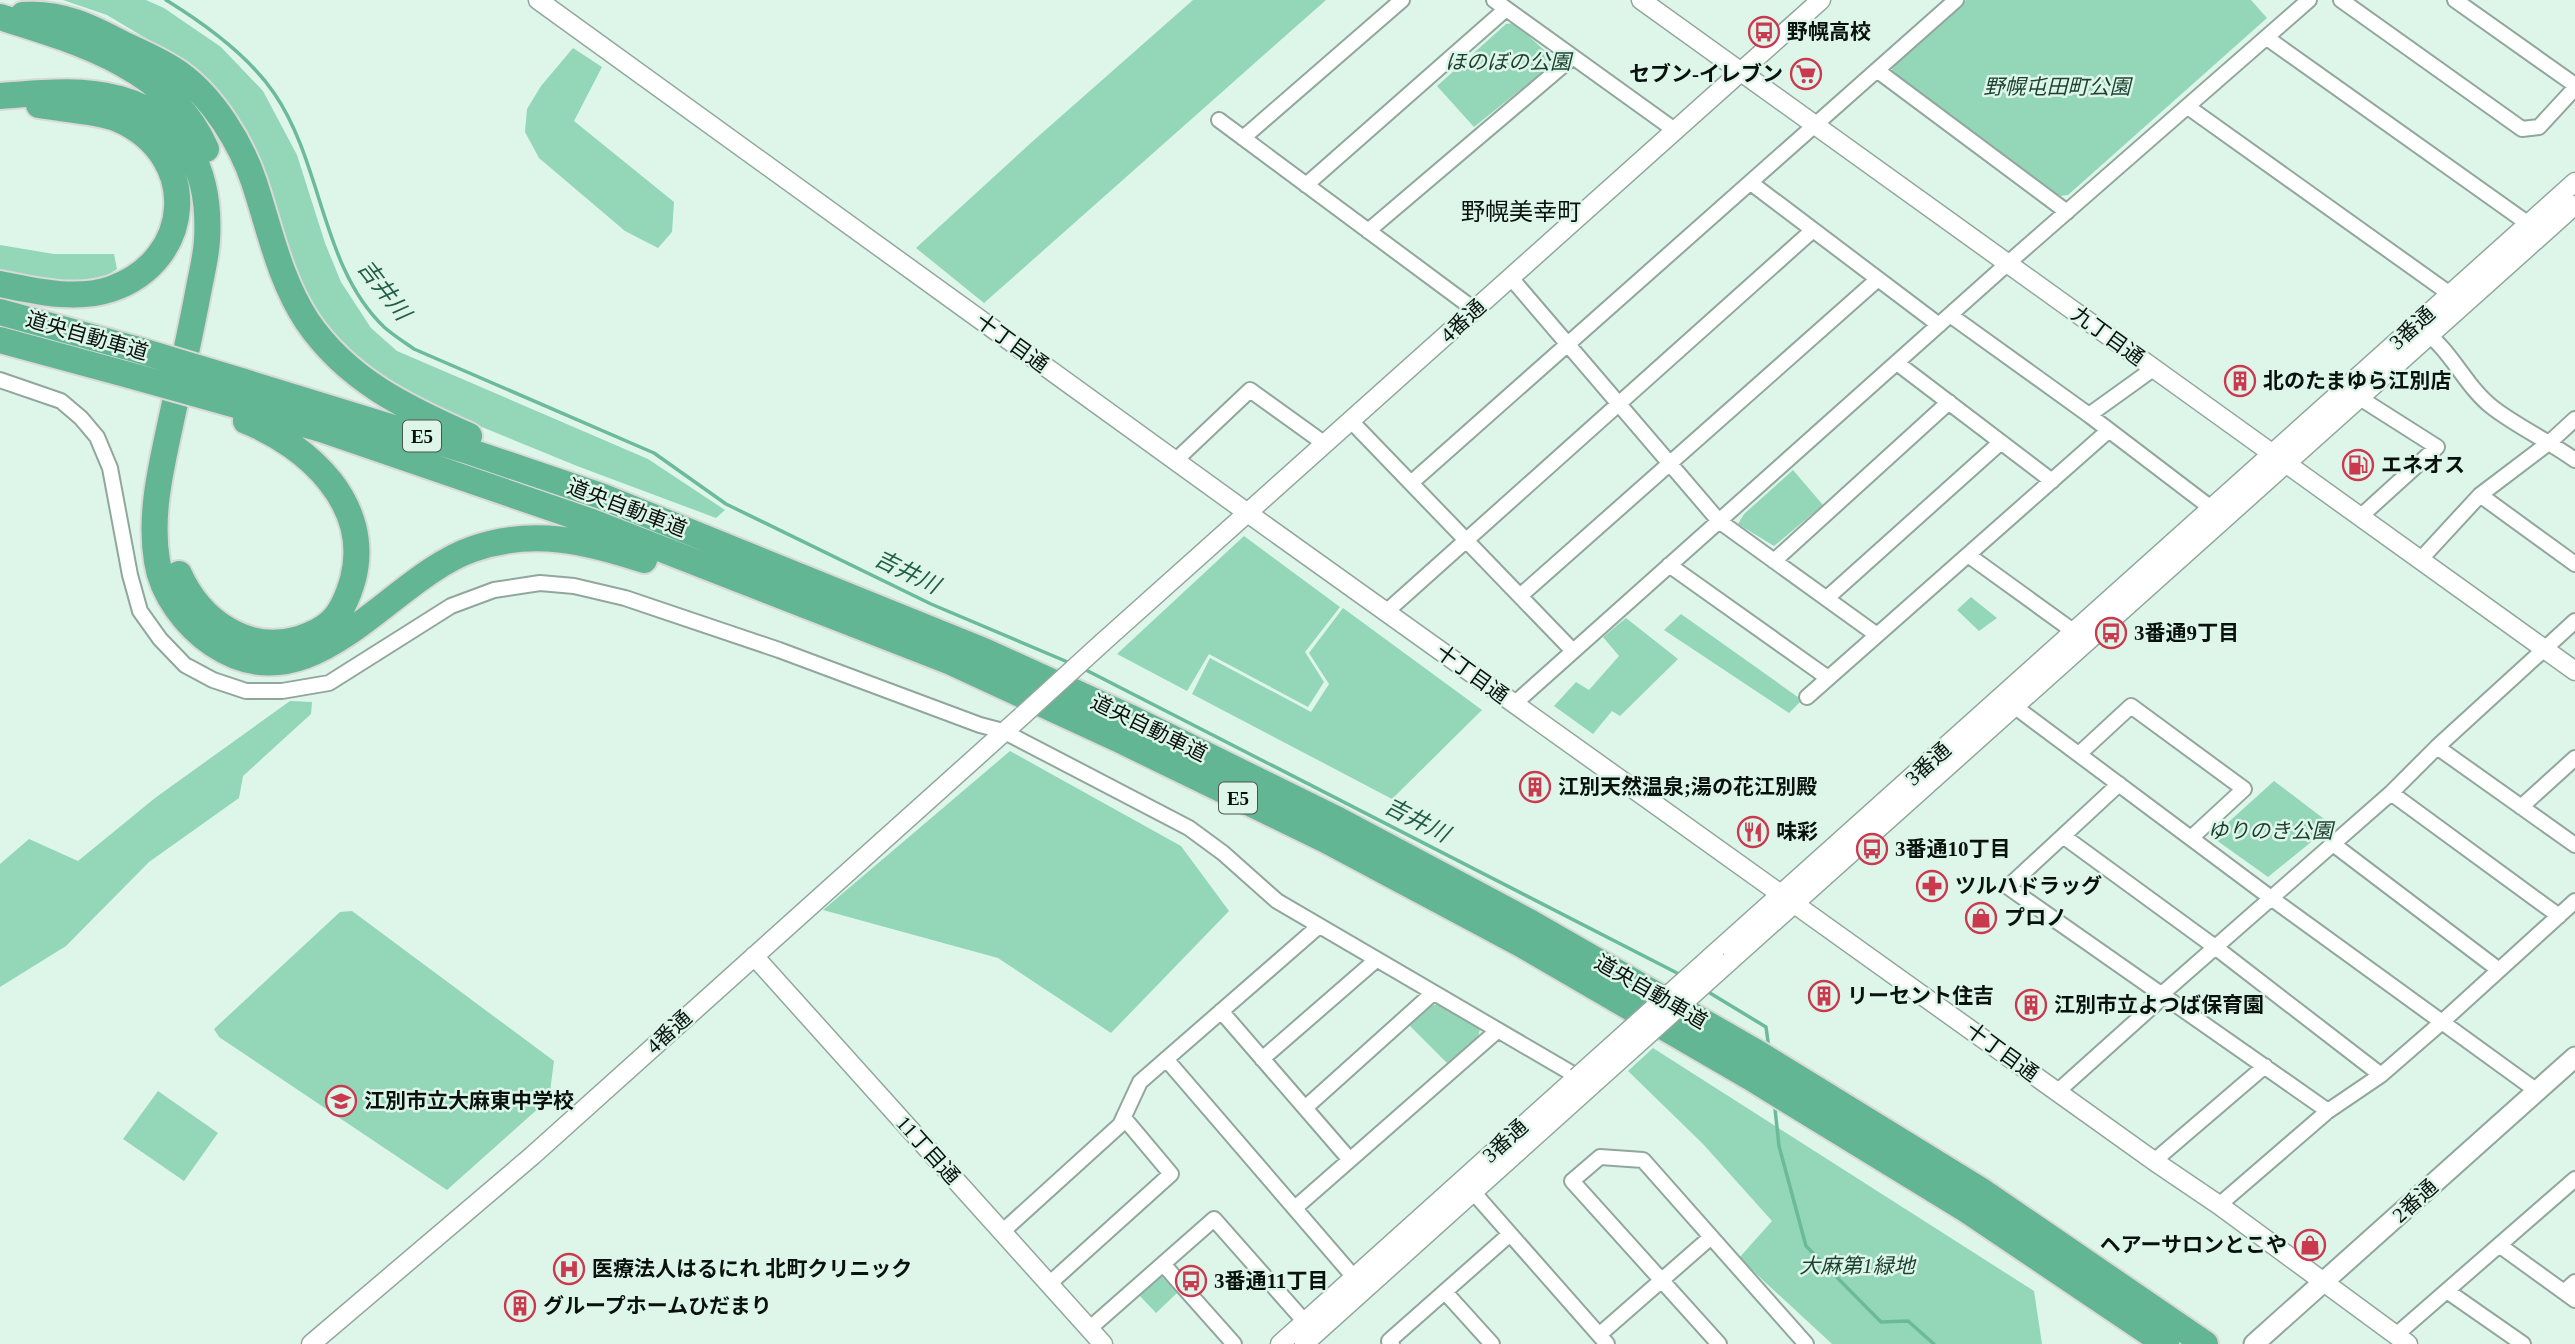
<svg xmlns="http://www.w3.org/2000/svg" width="2575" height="1344" font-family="'Times New Roman','Noto Sans JP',serif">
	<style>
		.green { fill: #93d6b8 }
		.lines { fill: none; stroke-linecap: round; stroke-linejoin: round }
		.stream { stroke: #6bbb9a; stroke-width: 3.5 }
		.minor-casing { stroke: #91a79d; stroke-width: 18 }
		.tertiary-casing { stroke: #91a79d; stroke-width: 21 }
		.secondary-casing { stroke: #91a79d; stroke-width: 23 }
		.motorway-casing { stroke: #d8d9d8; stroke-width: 30 }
		.minor { stroke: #fff; stroke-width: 14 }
		.tertiary { stroke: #fff; stroke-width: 18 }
		.secondary { stroke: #fff; stroke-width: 19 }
		.motorway { stroke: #63b694; stroke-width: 26 }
		.tertiary-bridge-casing { stroke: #91a79d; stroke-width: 21; stroke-linecap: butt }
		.motorway-bridge-casing { stroke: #d8d9d8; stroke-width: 30; stroke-linecap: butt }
		.tertiary-bridge { stroke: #fff; stroke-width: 18 }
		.motorway-bridge { stroke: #63b694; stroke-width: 26 }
		.labels { text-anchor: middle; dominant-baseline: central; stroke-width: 5; stroke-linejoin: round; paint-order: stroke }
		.shield { fill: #def6ea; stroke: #495650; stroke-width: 2 }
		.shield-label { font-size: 19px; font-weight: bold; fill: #09120e }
		.poi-label { font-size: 21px; font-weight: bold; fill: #09120e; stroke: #def6ea; text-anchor: start }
		.park-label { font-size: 21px; font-style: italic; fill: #1b3f30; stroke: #def6ea }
		.street-label { font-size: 21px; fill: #09120e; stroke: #def6ea }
		.water-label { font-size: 23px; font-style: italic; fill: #215e48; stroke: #def6ea }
		.quarter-label { font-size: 24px; fill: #09120e; stroke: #def6ea }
	</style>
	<rect width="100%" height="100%" fill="#def6ea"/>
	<path class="green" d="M63,0h83l18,8 57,39 42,44 34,64 28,88 16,39 30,46 26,23 251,108 77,51 -9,8 -139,-52 -117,-48 -78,-39 -44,-38 -34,-51 -61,-165 -37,-46 -34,-25 -65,-39z
		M1193,0h133l-342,303 -68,-55 117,-107z
		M1966,0h285l16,18 -199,177 -8,1 -170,-122 5,-11z
		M1514,23l38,34 -1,8 -77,62 -37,-41 69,-62z
		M573,48l29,19 -28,54 100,81 -2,30 -14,16 -33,-17 -86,-73 -14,-26 2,-23 14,-23z
		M0,245l54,9h60l3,15c-32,24 -82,9 -117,2z
		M1793,470l30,35 -49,41 -36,-22 6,-10z
		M1244,536l96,71 -35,45 19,30 -16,25 -99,-53 -22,37 -70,-37z
		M1971,597l26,21 -18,13 -22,-21z
		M1343,608l139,102 -90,89 -200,-105 18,-36 101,54 18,-28 -20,-31z
		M1681,614l121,86 -13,13 -125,-83z
		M1626,618l52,41 -58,57 -8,-5 -19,23 -39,-28 22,-24 13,8 30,-34 -16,-19z
		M290,701l22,1 -1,12 -68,62 -4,22 -90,64 -83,84 -66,41v-123l29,-25 49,22 77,-63z
		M1010,751l171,95 48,65 -118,122 -113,-75 -175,-48z
		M2274,781l58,44 -64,52 -56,-40z
		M352,911l202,150 -5,38 -102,91 -228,-153 -5,-8 126,-117z
		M1438,1004l42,25 -2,8 -31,26 -38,-38 21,-19z
		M1653,1048l381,243 8,53h-210l-93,-86 33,-37 -69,-77 -75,-73z
		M158,1091l60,42 -34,48 -61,-42z
		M1161,1276l17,16 -22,21 -17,-18z"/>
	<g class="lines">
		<path class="stream" d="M166,0c39,24 82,55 108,93 49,71 47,174 110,234 9,8 20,15 30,22l240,104 72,51 205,100 139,59
			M1084,669l597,306
			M1705,990l61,37 3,22
			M1775,1109l4,37 27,100 75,76 27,-1 26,23"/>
		<g class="minor-casing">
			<path id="minor" d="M1494,0l182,131
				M2341,0l181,129 17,-2 36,-39
				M2455,0l120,85
				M2267,38l270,192
				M1878,71l189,141
				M2188,107l269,192
				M1219,120l256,190
				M1243,138l159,-138
				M1751,183l188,142
				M1306,185l200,-176
				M1368,231l205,-174
				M1511,278l208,243 158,114
				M1950,315l139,100 130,99
				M2422,330c29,19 43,56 70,77 24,19 57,34 83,53
				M1897,363l155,118
				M0,380l61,21 20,17 16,19 13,31 20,107 10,36 20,28 25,26 28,15 33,11h36l47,-8 122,-77 43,-16 46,-7 34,3 51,12 154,52 201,75 23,6 186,97 34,25 54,48 308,180
				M2352,393l85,54 -77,70
				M2089,415l64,-46
				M1351,421l222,230
				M1175,461l75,-71 75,54
				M1411,483l545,-483
				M2480,495l95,69
				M1968,555l112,81
				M2420,560l60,-65 70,-53 25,-23
				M1774,561l175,-159
				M1669,565l159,113
				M1520,596l358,-317
				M1827,598l174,-156
				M1386,612l427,-382
				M1807,697l301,-266
				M1514,704l493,-440 302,-264
				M2014,706l257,192 266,193
				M2437,747l138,-126
				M2079,754l52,-48 113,83 -53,49
				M2119,784l-111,103 320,224
				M2391,793l168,123
				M2521,807l54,-49
				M2063,836l152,111 166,128
				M2333,844l166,126
				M2163,993l228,-200 46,-46 138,98
				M1221,1011l129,149
				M1166,1059l193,224
				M1262,1059l114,-99
				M2057,1092l108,-97
				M1305,1108l128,-115
				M2154,1161l111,-95
				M1467,1185l140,159
				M2219,1205l109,-94 53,-36 61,-53 133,-121
				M1295,1208l202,-177
				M1002,1232l118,-107 20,-43 179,-156
				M2499,1245l76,55
				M1163,1264l71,80
				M1049,1284l122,-110 -47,-56
				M2447,1291l76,53
				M1445,1292l47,52
				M2564,1292l11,-10
				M1089,1329l125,-110 91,103
				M1599,1335l112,-98
				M2396,1335l179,-156
				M1392,1344l-3,-3 121,-107
				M1719,1344l-147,-163 28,-24 43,3 163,184"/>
		</g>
		<g class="tertiary-casing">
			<path id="tertiary" d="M538,0l725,524 891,637 65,44 189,139
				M1641,0l934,671
				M1103,642l718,-642
				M1714,954l861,-772
				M754,956l349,388
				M1730,961l845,-756
				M311,1344l221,-188 491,-441
				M1280,1344l297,-267
				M1304,1344l288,-259"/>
		</g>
		<g class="secondary-casing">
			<path id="secondary" d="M2254,1344l321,-287"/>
		</g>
		<g class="motorway-casing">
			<path id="motorway" d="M23,15c38,-3 68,12 100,29 19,9 39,17 57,30 33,24 61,69 74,108 16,48 25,96 53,139 40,59 99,87 162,115
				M0,17c77,24 171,51 206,132
				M0,96c40,-3 81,-8 120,3 67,19 91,75 87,141 -1,18 -6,36 -9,53 -9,48 -20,95 -30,142 -9,42 -18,84 -11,126 5,33 29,65 56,83 99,67 175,-66 260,-95 59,-21 114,-8 171,11
				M0,284c36,7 75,17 111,5 84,-29 90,-134 7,-170 -19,-8 -57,-10 -79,-14
				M0,312l135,37
				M0,340l129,35
				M241,381l224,69 136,46 383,155 145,66 209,103 193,103 228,131 221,136 225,154
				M236,405l85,24 271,93 359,140 167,77 208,101 195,104 229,133 217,133 199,134
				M179,574c21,47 68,80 120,65 12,-4 24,-9 33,-18 10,-10 17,-28 21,-42 19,-74 -44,-133 -107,-158"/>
		</g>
		<use href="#minor" class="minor"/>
		<use href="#tertiary" class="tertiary"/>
		<use href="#secondary" class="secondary"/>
		<use href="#motorway" class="motorway"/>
		<g class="tertiary-bridge-casing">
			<path id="tertiary-bridge" d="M1023,715l80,-73
				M1577,1077l137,-123
				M1592,1085l138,-124"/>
		</g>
		<g class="motorway-bridge-casing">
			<path id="motorway-bridge" d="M135,349l106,32
				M129,375l107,30"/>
		</g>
		<use href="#tertiary-bridge" class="tertiary-bridge"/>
		<use href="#motorway-bridge" class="motorway-bridge"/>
	</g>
	<defs>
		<g id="bus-ring" transform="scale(1.575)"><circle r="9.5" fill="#def6ea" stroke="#ca394e" stroke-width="1.5"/><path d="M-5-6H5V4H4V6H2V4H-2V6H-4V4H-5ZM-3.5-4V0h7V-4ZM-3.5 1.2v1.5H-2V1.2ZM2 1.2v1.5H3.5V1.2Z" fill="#ca394e"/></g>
		<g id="supermarket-ring" transform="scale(1.575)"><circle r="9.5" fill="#def6ea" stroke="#ca394e" stroke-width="1.5"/><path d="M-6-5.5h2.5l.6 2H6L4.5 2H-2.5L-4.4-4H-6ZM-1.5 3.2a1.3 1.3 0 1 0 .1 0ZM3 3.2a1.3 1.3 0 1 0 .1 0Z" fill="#ca394e"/></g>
		<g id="building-ring" transform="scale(1.575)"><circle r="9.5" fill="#def6ea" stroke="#ca394e" stroke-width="1.5"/><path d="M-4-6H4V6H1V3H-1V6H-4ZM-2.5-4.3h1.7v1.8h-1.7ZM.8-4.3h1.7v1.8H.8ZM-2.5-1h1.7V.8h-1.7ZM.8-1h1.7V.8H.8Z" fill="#ca394e"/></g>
		<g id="fuel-ring" transform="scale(1.575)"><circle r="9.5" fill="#def6ea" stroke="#ca394e" stroke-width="1.5"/><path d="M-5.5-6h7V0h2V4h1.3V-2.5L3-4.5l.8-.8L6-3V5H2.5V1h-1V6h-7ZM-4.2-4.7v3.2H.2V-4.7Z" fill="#ca394e"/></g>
		<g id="restaurant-ring" transform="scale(1.575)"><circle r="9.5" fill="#def6ea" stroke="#ca394e" stroke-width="1.5"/><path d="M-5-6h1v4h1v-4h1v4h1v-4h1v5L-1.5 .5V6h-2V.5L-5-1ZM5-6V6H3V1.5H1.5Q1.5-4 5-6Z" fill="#ca394e"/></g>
		<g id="pharmacy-ring" transform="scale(1.575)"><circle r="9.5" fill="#def6ea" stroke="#ca394e" stroke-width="1.5"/><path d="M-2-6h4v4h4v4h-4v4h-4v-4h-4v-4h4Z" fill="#ca394e"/></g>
		<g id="shop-ring" transform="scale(1.575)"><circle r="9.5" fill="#def6ea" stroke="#ca394e" stroke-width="1.5"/><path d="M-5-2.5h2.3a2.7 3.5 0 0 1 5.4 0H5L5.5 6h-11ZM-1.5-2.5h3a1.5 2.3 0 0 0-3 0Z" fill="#ca394e"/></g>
		<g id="school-ring" transform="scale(1.575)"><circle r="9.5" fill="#def6ea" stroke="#ca394e" stroke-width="1.5"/><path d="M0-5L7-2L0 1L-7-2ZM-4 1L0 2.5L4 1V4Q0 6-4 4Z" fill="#ca394e"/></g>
		<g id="hospital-ring" transform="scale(1.575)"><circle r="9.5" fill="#def6ea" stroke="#ca394e" stroke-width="1.5"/><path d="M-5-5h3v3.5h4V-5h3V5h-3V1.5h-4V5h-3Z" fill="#ca394e"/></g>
	</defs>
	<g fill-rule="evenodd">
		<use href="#bus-ring" x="1764" y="32"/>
		<use href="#supermarket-ring" x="1806" y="74"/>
		<use href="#building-ring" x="2240" y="381"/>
		<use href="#fuel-ring" x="2358" y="465"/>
		<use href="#bus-ring" x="2111" y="633"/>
		<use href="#building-ring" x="1535" y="787"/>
		<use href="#restaurant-ring" x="1753" y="832"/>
		<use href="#bus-ring" x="1872" y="849"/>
		<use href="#pharmacy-ring" x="1932" y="886"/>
		<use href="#shop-ring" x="1981" y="918"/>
		<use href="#building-ring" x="1824" y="996"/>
		<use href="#building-ring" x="2031" y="1005"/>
		<use href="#school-ring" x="341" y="1101"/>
		<use href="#shop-ring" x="2310" y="1245"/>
		<use href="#hospital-ring" x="569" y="1269"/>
		<use href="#bus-ring" x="1191" y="1281"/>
		<use href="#building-ring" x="520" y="1306"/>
	</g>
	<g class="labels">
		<g class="shield">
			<rect x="403" y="420.5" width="38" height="31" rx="5"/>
			<rect x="1219" y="782.5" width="38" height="31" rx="5"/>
		</g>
		<g class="shield-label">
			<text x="422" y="436">E5</text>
			<text x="1238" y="798">E5</text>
		</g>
		<g class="poi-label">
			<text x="1787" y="32">野幌高校</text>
			<text x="1783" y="74" text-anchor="end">セブン-イレブン</text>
			<text x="2263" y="381">北のたまゆら江別店</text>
			<text x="2381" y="465">エネオス</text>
			<text x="2134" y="633">3番通9丁目</text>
			<text x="1558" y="787">江別天然温泉;湯の花江別殿</text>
			<text x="1776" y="832">味彩</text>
			<text x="1895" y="849">3番通10丁目</text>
			<text x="1955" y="886">ツルハドラッグ</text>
			<text x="2004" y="918">プロノ</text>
			<text x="1847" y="996">リーセント住吉</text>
			<text x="2054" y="1005">江別市立よつば保育園</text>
			<text x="364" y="1101">江別市立大麻東中学校</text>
			<text x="2287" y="1245" text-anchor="end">ヘアーサロンとこや</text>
			<text x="592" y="1269">医療法人はるにれ 北町クリニック</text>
			<text x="1214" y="1281">3番通11丁目</text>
			<text x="543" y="1306">グループホームひだまり</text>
		</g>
		<g class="park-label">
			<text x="1508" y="62">ほのぼの公園</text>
			<text x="2057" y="87">野幌屯田町公園</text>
			<text x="2270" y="831">ゆりのき公園</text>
			<text x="1857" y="1266">大麻第1緑地</text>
		</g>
		<g class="street-label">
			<text transform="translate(1463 321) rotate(-42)">4番通</text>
			<text transform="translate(2412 328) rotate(-42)">3番通</text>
			<text transform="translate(87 336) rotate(16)">道央自動車道</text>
			<text transform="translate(2108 336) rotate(36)">九丁目通</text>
			<text transform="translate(1012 343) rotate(36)">十丁目通</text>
			<text transform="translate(627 508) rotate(21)">道央自動車道</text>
			<text transform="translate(1472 674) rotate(36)">十丁目通</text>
			<text transform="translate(1149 728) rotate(26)">道央自動車道</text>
			<text transform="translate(1928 764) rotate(-42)">3番通</text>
			<text transform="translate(1651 992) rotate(30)">道央自動車道</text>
			<text transform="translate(669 1032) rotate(-42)">4番通</text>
			<text transform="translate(2002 1052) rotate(36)">十丁目通</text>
			<text transform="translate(1505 1141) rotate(-42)">3番通</text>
			<text transform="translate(928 1150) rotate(48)">11丁目通</text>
			<text transform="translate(2415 1201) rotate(-42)">2番通</text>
		</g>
		<g class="water-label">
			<text transform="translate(384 290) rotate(52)">吉井川</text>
			<text transform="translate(907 572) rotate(26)">吉井川</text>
			<text transform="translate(1417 820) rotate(27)">吉井川</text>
		</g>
		<g class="quarter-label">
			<text x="1521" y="212">野幌美幸町</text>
		</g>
	</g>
</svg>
